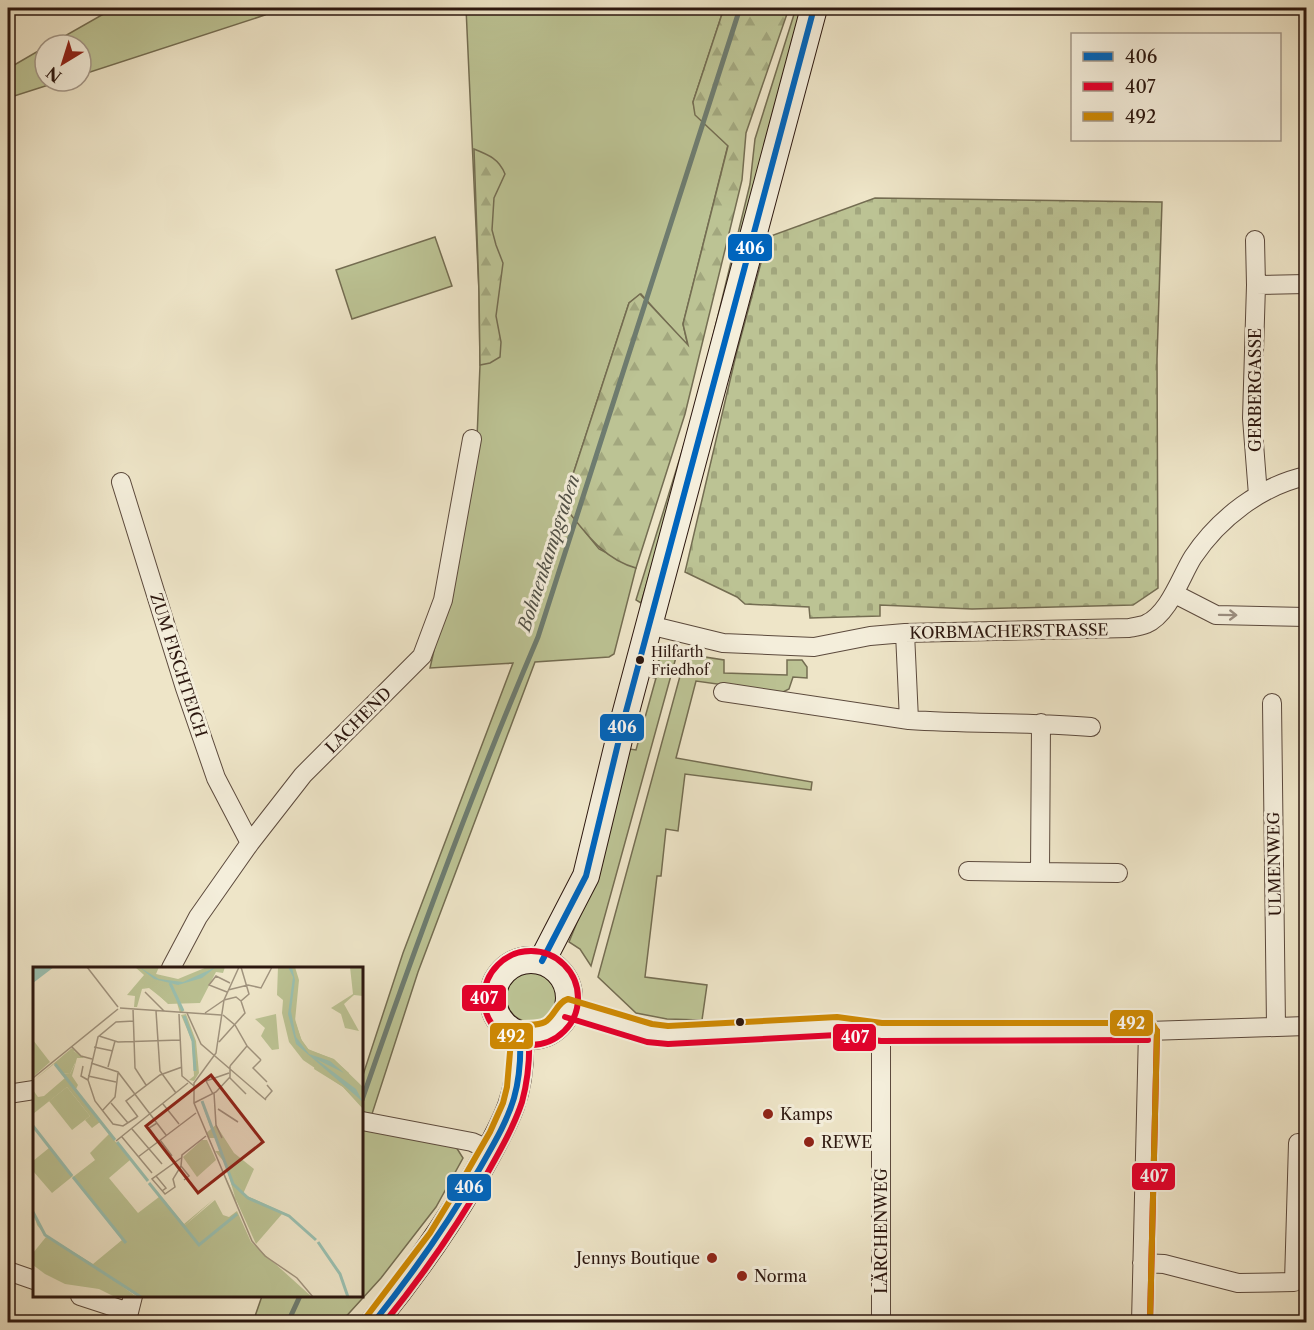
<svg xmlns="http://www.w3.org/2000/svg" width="1314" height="1330" font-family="'Libre Caslon Text',serif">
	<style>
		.green { fill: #bcc394; stroke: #746d52; stroke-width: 1.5 }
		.forest { fill: url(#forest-firs); stroke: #746d52; stroke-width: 1.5 }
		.cemetery { fill: url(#cemetery-stones); stroke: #746d52; stroke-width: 1.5 }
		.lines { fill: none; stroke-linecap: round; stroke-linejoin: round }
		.stream { stroke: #6e7c70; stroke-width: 5 }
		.street-casing { stroke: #5c4a3d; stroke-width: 20 }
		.secondary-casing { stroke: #2c170f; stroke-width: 28 }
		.street { stroke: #f4eedb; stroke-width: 18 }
		.secondary { stroke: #f4eedb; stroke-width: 26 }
		.bus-1-casing { stroke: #f4eedb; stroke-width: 10 }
		.bus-2-casing { stroke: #f4eedb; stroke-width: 10 }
		.bus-3-casing { stroke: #f4eedb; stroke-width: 10 }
		.bus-1 { stroke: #0065bd; stroke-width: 6 }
		.bus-2 { stroke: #e4002b; stroke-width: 6 }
		.bus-3 { stroke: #ce8903; stroke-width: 6 }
		.oneway { stroke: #9a8d7f }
		.bus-dot { fill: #2c170f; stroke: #f4eedb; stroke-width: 2 }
		.poi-dot { fill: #8f2418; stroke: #f4eedb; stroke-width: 2 }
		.labels { text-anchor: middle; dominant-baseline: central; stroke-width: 6; stroke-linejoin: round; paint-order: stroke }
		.bus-label { font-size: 14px; fill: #2c170f; stroke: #f4eedb; text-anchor: start }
		.street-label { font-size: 16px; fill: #2c170f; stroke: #f4eedb }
		.poi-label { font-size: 16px; fill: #2c170f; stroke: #f4eedb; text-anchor: start }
		.water-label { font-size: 18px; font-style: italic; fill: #525248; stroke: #f4eedb }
		.inset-river { fill: none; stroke: #9ac0b1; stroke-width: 3 }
		.inset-road { fill: none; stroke: #a0937e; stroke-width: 1.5 }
		.view { fill: #8f2418; fill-opacity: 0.15; stroke: #8f2418; stroke-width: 3 }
		.inset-edge { fill: none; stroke: #2c170f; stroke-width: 3 }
		.line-badge { stroke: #f4eedb; stroke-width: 2 }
		.badge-label { font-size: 16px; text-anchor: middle; font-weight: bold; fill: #fff }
	</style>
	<defs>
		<pattern id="forest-firs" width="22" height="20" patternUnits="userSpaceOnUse" patternTransform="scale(1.5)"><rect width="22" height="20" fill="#bcc394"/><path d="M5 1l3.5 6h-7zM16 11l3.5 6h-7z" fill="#a2a77e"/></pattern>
		<pattern id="cemetery-stones" width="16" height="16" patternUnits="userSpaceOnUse" patternTransform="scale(1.5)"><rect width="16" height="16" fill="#bcc394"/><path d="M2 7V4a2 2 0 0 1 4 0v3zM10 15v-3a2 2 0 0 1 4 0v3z" fill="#a2a77e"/></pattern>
	</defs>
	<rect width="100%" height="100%" fill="#eee5c8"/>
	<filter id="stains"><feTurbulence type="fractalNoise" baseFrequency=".00333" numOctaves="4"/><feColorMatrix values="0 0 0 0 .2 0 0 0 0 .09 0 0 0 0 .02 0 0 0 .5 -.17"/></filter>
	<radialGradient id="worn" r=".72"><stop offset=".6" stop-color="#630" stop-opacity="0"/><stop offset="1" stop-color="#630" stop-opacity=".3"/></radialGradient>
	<path class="green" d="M114,8h149l2,7 -184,60v-30h-32z
		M466,8h258l-31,94 3,13 32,30 -45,179 5,22 -47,-52 -12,9 -66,202 36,44 37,19 -22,86 -5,3 -74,5 -117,310 -46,142 -10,-2v-34l41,-125 110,-290 -83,5 33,-146 14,-84 3,-73 -1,-73z
		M796,8h9l-125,463 -39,132 -5,-3 60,-194 54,-222 5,-45z
		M45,47v34h16l-53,17 1,-30z
		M435,237l17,49 -100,33 -16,-49z
		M678,650l-87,316 -11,-17 -11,-7 25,-62 36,-131 6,1 20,-72 -6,-1c5,-16 12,-22 28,-27z
		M686,654l38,6v13l63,2v-15h15l5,7v11l-14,-1 -4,12 -8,4 -85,-12 -20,77 136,24 -1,8 -126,-16 -7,57 -12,-2 -5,47h-4l-12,101 62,8 -5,35 -35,-1 -31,-6 -38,-36z
		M506 997a25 25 0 1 1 50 0a25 25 0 1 1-50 0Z
		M362,1127l94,20 7,11 -27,49 -55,71 -40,44h-88l9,-26h100z"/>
	<path class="forest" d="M724,8h65l-43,125 -4,47 -57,234 -49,154c-34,-9 -52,-38 -73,-63l66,-202 11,-9 48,51 -5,-21 45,-178 -33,-31 -2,-13z
		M474,149c15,6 25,10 31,25l-11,24 -2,32 4,15 7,18 -7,53 5,26 -1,15 -10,6 -10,2 -1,-73z"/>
	<path class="cemetery" d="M875,198l287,4 -5,157 1,229 -25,17 -161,4 -92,-4v11l-70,2 -1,-11 -64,-3 -8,-7 -52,-25 51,-217 32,-118z"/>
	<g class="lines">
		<path class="stream" d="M362,1100c54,-156 111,-311 176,-463l202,-629
			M288,1322l12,-26"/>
		<g class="street-casing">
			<path id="street" d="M1255,240l1,45
				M121,482l64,206 31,90 34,65
				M1258,495l-6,-77 4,-133 50,-1
				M1175,594l41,21 90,2
				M649,625l74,18 91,4 56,-11 35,-3 224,-5c5,-1 12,-2 17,-4 23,-10 35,-48 47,-67 26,-39 68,-71 113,-81
				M905,633l4,87c61,4 121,2 182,7
				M723,692l186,28
				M1272,703l4,323
				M968,871l150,2
				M1040,872l1,-149
				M171,968l27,-51 52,-74 53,-68 119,-119 21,-56 29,-161
				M568,1008l82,25 18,2 169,-9 44,6 267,-1 158,-5
				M8,1094l26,-4
				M362,1121l110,21 18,8
				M1142,1263l22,1 74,19 56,-1 4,-139
				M8,1271l26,9
				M80,1296l49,16 4,-16
				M881,1322v-290
				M1141,1322l7,-291"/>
		</g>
		<g class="secondary-casing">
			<path id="secondary" d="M493 998a38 38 0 1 1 76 0a38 38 0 1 1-76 0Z
				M542,961l44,-85 38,-157 190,-711
				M374,1322c36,-44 68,-89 97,-138 14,-25 30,-51 40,-78 8,-22 10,-49 9,-72"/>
		</g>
		<use href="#street" class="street"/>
		<use href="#secondary" class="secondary"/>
		<g class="bus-1-casing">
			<path id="bus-1" d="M542,961l44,-85 38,-157 190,-711
				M374,1322c39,-49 75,-100 106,-154 13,-23 27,-46 34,-70 6,-21 7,-43 6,-64"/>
		</g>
		<g class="bus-2-casing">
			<path id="bus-2" d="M484 998a47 47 0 1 1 94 0a47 47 0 1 1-94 0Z
				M565,1017l82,25 21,2 169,-9 44,6 267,-1
				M385,1322c38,-47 73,-97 103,-150 13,-23 26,-46 34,-70 6,-22 8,-45 7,-68
				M1150,1322l7,-291"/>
		</g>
		<g class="bus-3-casing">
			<path id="bus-3" d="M367,1316l63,-83 33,-54 27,-47 13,-29 4,-16 5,-58c9,-8 22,-1 33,-7 10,-6 12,-20 23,-23l84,25 16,2 169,-9 45,6h270l5,8 -7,291"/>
		</g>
		<use href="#bus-1" class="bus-1"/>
		<use href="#bus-2" class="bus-2"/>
		<use href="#bus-3" class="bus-3"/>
	</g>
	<defs><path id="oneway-shaft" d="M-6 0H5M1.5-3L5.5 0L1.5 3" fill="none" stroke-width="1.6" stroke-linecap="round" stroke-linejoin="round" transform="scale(1.5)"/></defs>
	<use class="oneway" href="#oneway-shaft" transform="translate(1228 615) rotate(1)"/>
	<g class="bus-dot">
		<circle cx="640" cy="660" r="5"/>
		<circle cx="740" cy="1022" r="5"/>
	</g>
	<g class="poi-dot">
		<circle cx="768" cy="1114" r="6"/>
		<circle cx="809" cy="1142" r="6"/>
		<circle cx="712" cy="1258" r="6"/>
		<circle cx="742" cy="1276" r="6"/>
	</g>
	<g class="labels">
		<g class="bus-label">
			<text x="651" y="652">Hilfarth<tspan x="651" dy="18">Friedhof</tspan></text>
		</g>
		<g class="street-label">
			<text transform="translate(1255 390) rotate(-90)">GERBERGASSE</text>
			<text transform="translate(1009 631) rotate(-1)">KORBMACHERSTRASSE</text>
			<text transform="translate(179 665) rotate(72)">ZUM FISCHTEICH</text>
			<text transform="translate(358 720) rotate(-45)">LACHEND</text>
			<text transform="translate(1274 864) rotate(-91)">ULMENWEG</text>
			<text transform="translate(881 1231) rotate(-90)">LÄRCHENWEG</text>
		</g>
		<g class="poi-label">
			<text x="780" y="1114">Kamps</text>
			<text x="821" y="1142">REWE</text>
			<text x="700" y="1258" text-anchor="end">Jennys Boutique</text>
			<text x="754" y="1276">Norma</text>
		</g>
		<g class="water-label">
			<text transform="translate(549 553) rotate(-72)">Bohnenkampgraben</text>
		</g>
	</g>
	<g transform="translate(33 967)">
		<rect width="330" height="330" fill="#eee5c8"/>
		<path d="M102,0h24l-3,7 22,5 29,-12h18l-2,6 -7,-1 -16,31 -32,1 -19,-18 -7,3 -5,18h-3l1,-11 -8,-1 17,-20zM245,0h17v52l6,20 8,11 25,9 29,28v21l-20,-21 -40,-27 -14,-18 -7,-29 1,-13 -6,-5zM243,47l3,35 -7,1 -11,-14 4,-8 -10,-9zM0,73l17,22 -17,15zM39,81l11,10 -9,-7 -5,1 6,11 -5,11 -9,-1 -7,-9 -21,17zM32,111l65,82 -21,18 29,35 21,-16 -10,-15 35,42 30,-25 -31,28 67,16 61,54h-173l-93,-62 -8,-10 -4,-14 13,24 47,29 29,-24 -49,-63 22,-17 -5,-7 19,-19 -9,-12 -8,6 -7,-8 5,-4 -23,-29 -34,27v-24l5,7 6,-1zM168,134l11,27 4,-3 18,28 20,16 -11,25 44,20h-5l-26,30 -50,-111 5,-4zM176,171h6l5,13h-5l10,12 13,44zM0,159l40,50 -21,17 -19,-22v-10l16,-13z" fill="#bcc394" fill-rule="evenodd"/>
		<path d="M259,0h3l4,13 -4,41 7,20 6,8 25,10 16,14v8l8,8 -41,-30 27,13 -8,-7 -26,-11 -13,-17 -5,-20 4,-31zM317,0h13v29l-9,-1 -10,9 15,27 -14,-3 -4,-14 -10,-6 22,-14zM120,16l20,6 11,22 -4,2 -3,-10h-9l-19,-15 -7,1zM153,47l10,27 3,32 -5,8 -5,-1 5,-4 -2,-35 -11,-26zM259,62l12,24 56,44 3,12 -20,-22 -29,-18 1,-4 -11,-9 -11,-16zM39,83l12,8h-7l-5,18 6,9 -3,6 -14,-18 9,1 5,-10 -6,-11 -8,4zM34,120l23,29 -18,14 -23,-29zM93,232l22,28 21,-18 15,17 31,-26 8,15 6,2 8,-6 14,31 61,55h-172l-47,-32 32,-24 -20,-25zM13,270l37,21 54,39h-22l-16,-8 -34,-5 -20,-10 -12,-9v-12z" fill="#bcc394"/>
		<path d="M169,173h5l9,20 -19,17 -14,-20z" fill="#bcc394"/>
		<path d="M0,0h21l-21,16zM106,0l20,12 24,3 33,-15 -14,11 -24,7 -24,-6zM255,0h4l3,13 -4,31 5,26 13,17 21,7 14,12 -28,-14 40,30 7,13 -67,-58 -8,-30 5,-37z" fill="#9ac0b1"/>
		<path class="inset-river" d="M137,16l13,28M151,49l9,25 2,30M22,97l60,76M169,134l31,83 15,14 41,18 27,24M0,159l39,50M84,175l31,39M40,210l53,66M116,216l50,62 38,-31M0,245l12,23 96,62M285,275l22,32 8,23"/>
		<path class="inset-road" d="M54,0l31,40M206,0l-15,33 -8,53 -22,30v20l58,138 13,15 32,22 16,19M195,23l20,-5 13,3 11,-21M112,25l19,19M194,25l-18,-7 7,-9 14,7M191,33l12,-3 5,4M87,41l101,7M100,42l2,59 11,17M123,44l4,60 16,22M154,46l14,31 65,56M172,46l19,-13M146,47l3,62 12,10M190,48l12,10 12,21 -17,20M101,54l-18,1 -18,15 -10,43 7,21 18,23 10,2 14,-9M66,69l19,6 62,-2M186,75l26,-29 -4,-12 8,-7 -8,-27M214,79l14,14M39,80l9,9 11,3M61,80l19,4M228,93l-8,8 14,14M58,96l27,9 48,63M50,99l-2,10 7,4M197,99v12l16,16M75,100l7,-26M55,109l28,6M0,111l85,-69M181,126l2,32 6,13M180,127l-7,-13 23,-8M232,132l7,-8 -5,-6M78,136l17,20M161,136l22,-11 14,-15M130,137l16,20M185,142l20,13M69,144l13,-14 3,-24M105,150l-12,-16 34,-26 22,-8M99,162l30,35M121,168l-5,-7 8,-5M89,170l30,36M127,173l12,16M83,174l72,-58M105,190l58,-44M148,191l-29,21 13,15 10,-7 -2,-8 8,-13 1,-11 24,-19M148,199l8,10 -5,4M123,209l10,12 -4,3"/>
		<path class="view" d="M178,108l52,67 -65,51 -52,-67z"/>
		<rect width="330" height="330" class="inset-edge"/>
	</g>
	<g class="line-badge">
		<rect x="727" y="233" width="46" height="29" rx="6" fill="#0065bd"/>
		<rect x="599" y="713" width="46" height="29" rx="6" fill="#0065bd"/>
		<rect x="461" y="984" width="46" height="28" rx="6" fill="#e4002b"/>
		<rect x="1109" y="1009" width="45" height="28" rx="6" fill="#ce8903"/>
		<rect x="489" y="1022" width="45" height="28" rx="6" fill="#ce8903"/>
		<rect x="832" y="1023" width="45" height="29" rx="6" fill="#e4002b"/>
		<rect x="1131" y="1162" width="45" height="29" rx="6" fill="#e4002b"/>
		<rect x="446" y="1173" width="46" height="29" rx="6" fill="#0065bd"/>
	</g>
	<g class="badge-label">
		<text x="750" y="254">406</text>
		<text x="622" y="733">406</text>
		<text x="484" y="1004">407</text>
		<text x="1131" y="1029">492</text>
		<text x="511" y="1042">492</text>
		<text x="855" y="1043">407</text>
		<text x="1154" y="1182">407</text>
		<text x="469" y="1193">406</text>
	</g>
	<rect width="1314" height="1330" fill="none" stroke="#eee5c8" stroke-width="30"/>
	<rect x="9" y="9" width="1296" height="1312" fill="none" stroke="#2c170f" stroke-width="3"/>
	<rect x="15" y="15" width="1284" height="1300" fill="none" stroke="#2c170f" stroke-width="1.5"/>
	<rect x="1071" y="33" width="210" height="108" fill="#f4eedb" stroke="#a49889" stroke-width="1.5"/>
	<rect x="1083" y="52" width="30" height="9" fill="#0065bd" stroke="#a49889" stroke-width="1.5"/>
	<text x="1125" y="63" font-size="18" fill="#2c170f">406</text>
	<rect x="1083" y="82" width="30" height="9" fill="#e4002b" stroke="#a49889" stroke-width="1.5"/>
	<text x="1125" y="93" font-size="18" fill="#2c170f">407</text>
	<rect x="1083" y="112" width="30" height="9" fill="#ce8903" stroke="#a49889" stroke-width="1.5"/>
	<text x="1125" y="123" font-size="18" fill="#2c170f">492</text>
	<g transform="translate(63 63) rotate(218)"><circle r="28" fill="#f4eedb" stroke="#a49889" stroke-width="1.5"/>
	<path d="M0-4.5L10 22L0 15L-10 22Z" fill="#8f2418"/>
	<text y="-9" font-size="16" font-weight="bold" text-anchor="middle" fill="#2c170f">N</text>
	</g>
	<rect width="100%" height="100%" filter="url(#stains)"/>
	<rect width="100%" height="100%" fill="url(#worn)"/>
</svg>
